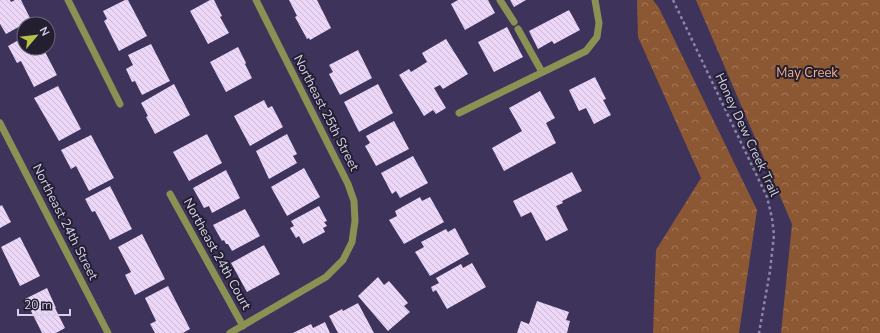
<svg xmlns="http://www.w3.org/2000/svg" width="880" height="333" font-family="'Nunito Sans',sans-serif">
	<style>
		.forest { fill: url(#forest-crowns) }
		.building { fill: url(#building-back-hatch) }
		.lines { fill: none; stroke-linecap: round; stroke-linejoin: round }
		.path { stroke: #8d86a6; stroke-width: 2.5; stroke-dasharray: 3 3; stroke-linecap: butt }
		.minor { stroke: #8b9153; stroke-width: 7 }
		.labels { text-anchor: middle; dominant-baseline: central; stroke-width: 4; stroke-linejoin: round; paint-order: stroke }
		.park-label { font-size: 13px; fill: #f2b187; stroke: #231f31 }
		.street-label { font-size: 13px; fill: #d6d1ea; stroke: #231f31 }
	</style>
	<defs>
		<pattern id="forest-crowns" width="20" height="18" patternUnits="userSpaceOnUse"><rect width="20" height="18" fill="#8c5834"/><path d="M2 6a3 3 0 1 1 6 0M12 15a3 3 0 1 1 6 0" fill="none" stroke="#a1775b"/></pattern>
		<pattern id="building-back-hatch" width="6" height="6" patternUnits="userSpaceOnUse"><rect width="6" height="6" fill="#edd7f9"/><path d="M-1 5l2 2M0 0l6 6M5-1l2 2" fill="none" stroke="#cab9d5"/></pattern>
	</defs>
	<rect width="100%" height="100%" fill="#3d335b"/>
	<path class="forest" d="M637,0h16l6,8 98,202 -18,123h-86l3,-83 45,-72 -63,-141z
		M696,0h184v333h-99l11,-109z"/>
	<path class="building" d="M0,0h10l1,2 4,-2h6l10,20 -25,14 -6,-10z
		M125,0h3l19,36 -28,15 -15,-30 3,-2 -4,-8z
		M210,0h4l8,16 -2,1 9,16 -21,11 -18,-33z
		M289,0h28l14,28 -21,12 -1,-2 -2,1 -12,-22 2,-1z
		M458,0h30l7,13 -30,17 -14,-26z
		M510,0h16l-12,7z
		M569,10l11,20 -26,14 -2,-3 -14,8 -9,-18z
		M507,27l16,30 -29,15 -16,-30z
		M24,37v11h19l14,27 -23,12 -13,-26 -4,2 -9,-17z
		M446,39l22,35 -25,15 -3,-4 -6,3 12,20 -10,6 -3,-4 -9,6 -25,-41 10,-6 2,3 16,-10 -5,-9z
		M151,44l19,37 -28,14 -7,-14 -3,1 -6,-13 7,-4 -5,-10z
		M238,47l8,16 -1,1 7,14 -26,14 -16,-30z
		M358,50l14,28 -32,17 -11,-21 4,-2 -4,-7z
		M595,77l11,22 -3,1 8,15 -17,9 -8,-16 -7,3 -10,-21z
		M174,84l16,31 -35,19 -9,-17 2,-1 -7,-13z
		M378,84l15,29 -34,19 -15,-30z
		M58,86l23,43 -22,12 -25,-43z
		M540,91l15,27 -9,5 10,20 -52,28 -12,-23 30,-17 -13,-23z
		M264,100l4,8 4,-2 11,21 -33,19 -16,-30z
		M394,121l15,28 -33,17 -11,-20 5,-3 -4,-7z
		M207,134l15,29 -33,18 -16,-29z
		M287,134l10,20 -4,2 4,7 -28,16 -13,-28z
		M91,135l23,43 -25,13 -13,-25 -5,3 -10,-19z
		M413,156l15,27 -28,15 -4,-7 -4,3 -11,-21z
		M304,168l16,29 -33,19 -16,-29z
		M226,170l14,28 -28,15 -3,-7 -5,2 -11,-20z
		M572,172l10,19 -20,10 1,2 -7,3 12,24 -22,11 -15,-29 -10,5 -8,-16z
		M110,186l22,43 -22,11 -15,-29 -3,1 -7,-13z
		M420,197l2,4 8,-4 14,25 -40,22 -15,-24 8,-4 -2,-5z
		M2,205l9,17 -11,6v-22z
		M319,206l8,15 -3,1 3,4 -4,2 2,4 -22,12 -4,-8 -3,2 -6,-10 4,-2 -3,-5z
		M245,209l15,27 -28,15 -4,-7h-2l-2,-4 -2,1 -9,-16z
		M455,228l14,26 -39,22 -15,-24 9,-5 -3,-5 25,-13 2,3z
		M142,234l23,45 -30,16 -10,-20 6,-3 -13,-25z
		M20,237l20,39 -20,10 -19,-39z
		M264,245l16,29 -33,18 -16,-29z
		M472,263l14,24 -39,22 -11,-19 -3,2 -2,-5 8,-4 -3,-5 25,-14 2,4z
		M378,277l6,8 5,-4 19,22 -4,3 6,6 -22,19 -30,-35z
		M168,286l22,43 -7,4h-28l-5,-9 6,-3 -11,-23z
		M47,288l9,20h-1l10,20 -9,5h-14l-17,-34z
		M537,301l32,11 -3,8 4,1 -3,12h-50l4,-12 8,3z
		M358,303l16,30h-36l-9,-17 13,-7 1,2z
		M325,322l5,11h-37l18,-9 2,4z"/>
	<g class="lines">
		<path class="path" d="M673,0l94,197 5,21 2,17 -4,36 -11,62"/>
		<path class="minor" d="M68,0l52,104
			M500,0l14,22
			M518,29l24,43
			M459,113l127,-62 11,-14 2,-14 -4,-23
			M0,123l108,210
			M170,194l73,132
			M230,333l96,-56 17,-17 9,-18 3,-21 -1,-20 -6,-17 -92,-184"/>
	</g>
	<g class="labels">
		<g class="park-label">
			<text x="807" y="73">May Creek</text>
		</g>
		<g class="street-label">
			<text transform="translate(326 113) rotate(63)">Northeast 25th Street</text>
			<text transform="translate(747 135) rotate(65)">Honey Dew Creek Trail</text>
			<text transform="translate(65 222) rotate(63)">Northeast 24th Street</text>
			<text transform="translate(217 254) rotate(61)">Northeast 24th Court</text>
		</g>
	</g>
	<g transform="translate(36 36) rotate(62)"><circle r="19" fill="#231f31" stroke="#6b667b"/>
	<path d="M0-3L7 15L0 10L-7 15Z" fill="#b7c148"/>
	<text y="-6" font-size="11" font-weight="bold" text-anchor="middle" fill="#d6d1ea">N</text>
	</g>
	<path d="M18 309v6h52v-6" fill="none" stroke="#d6d1ea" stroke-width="2"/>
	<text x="24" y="309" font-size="12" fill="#d6d1ea" stroke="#231f31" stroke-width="3" paint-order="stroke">20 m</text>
</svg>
